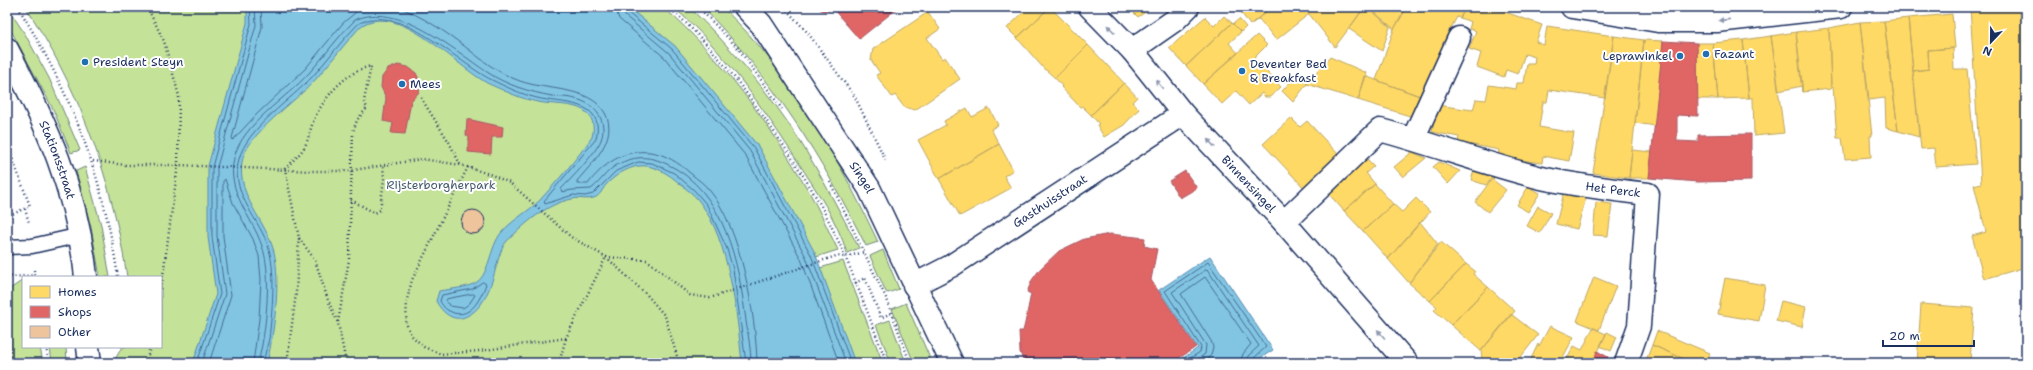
<svg xmlns="http://www.w3.org/2000/svg" width="2033" height="370" font-family="'Shantell Sans',sans-serif">
	<style>
		.green { fill: #c5e299; stroke: #70887c }
		.water { fill: #82c5e3; stroke: #5989ae }
		.homes { fill: #ffd966; stroke: #bba664 }
		.shops { fill: #e06666; stroke: #a55664 }
		.lines { fill: none; stroke-linecap: round; stroke-linejoin: round }
		.shore { stroke: #446b93; stroke-width: 1 }
		.building { fill: #eec49d; stroke: #1b2f5e }
		.service-casing { stroke: #1b2f5e; stroke-width: 17 }
		.minor-casing { stroke: #1b2f5e; stroke-width: 25 }
		.tertiary-casing { stroke: #1b2f5e; stroke-width: 25 }
		.path { stroke: #1b2f5e; stroke-width: 2.5; stroke-dasharray: 1 3; stroke-linecap: butt }
		.service { stroke: #fff; stroke-width: 14 }
		.minor { stroke: #fff; stroke-width: 22 }
		.tertiary { stroke: #fff; stroke-width: 22 }
		.path-bridge { stroke: #1b2f5e; stroke-width: 2.5; stroke-dasharray: 1 3; stroke-linecap: butt }
		.oneway { fill: #8d97ae }
		.poi-dot { fill: #1f6fb2; stroke: #fff; stroke-width: 1.5 }
		.labels { text-anchor: middle; dominant-baseline: central; stroke-width: 4; stroke-linejoin: round; paint-order: stroke }
		.poi-label { font-size: 12px; fill: #1b2f5e; stroke: #fff; text-anchor: start }
		.street-label { font-size: 12px; fill: #1b2f5e; stroke: #fff }
		.park-label { font-size: 12px; fill: #465c6d; stroke: #fff }
	</style>
	<rect width="100%" height="100%" fill="#fff"/>
	<filter id="ink" filterUnits="userSpaceOnUse"><feTurbulence type="fractalNoise" baseFrequency=".025" numOctaves="2"/><feDisplacementMap in="SourceGraphic" scale="8" xChannelSelector="R" yChannelSelector="G"/><feConvolveMatrix kernelMatrix="1 2 1 2 8 2 1 2 1" color-interpolation-filters="sRGB"/></filter>
	<g filter="url(#ink)">
		<path class="green" d="M7,7l18,27 24,44 31,72 -9,3 -18,-44 -46,-86z
			M26,7h637c58,50 107,117 145,183 11,19 20,40 30,60l-22,7 4,11 23,-7 40,102h-770l9,-16h39v-70h-34c-11,-73 -32,-143 -66,-209 -10,-21 -23,-41 -35,-61z
			M673,7h16c42,40 80,85 111,134 21,34 40,71 59,107l-12,5c-10,-33 -31,-63 -49,-91 -37,-56 -74,-112 -125,-155z
			M702,7h20c69,65 116,150 156,235l-12,4c-43,-87 -95,-170 -164,-239z
			M85,167l16,58 9,52h-10l-9,-50 -15,-56z
			M883,250l16,39 -11,4 -2,-1 -16,-36z
			M23,280v67h17l3,16h-36v-72z
			M906,303l26,60h-18l-22,-54z
			M890,320l16,43h-15l-15,-38z
			M50,347h16l1,16h-15z"/>
		<path class="water" d="M247,7h381l47,39 83,100 57,107 40,110h-113c-5,-49 -12,-122 -43,-162 -5,-7 -13,-12 -20,-18 -10,-9 -26,-19 -40,-17 -13,2 -25,10 -34,20 -3,4 -4,8 -9,11 -8,4 -16,0 -24,2 -26,5 -46,24 -65,42 -4,4 -6,10 -8,16 -6,20 -11,49 -32,59 -13,7 -25,-3 -31,-15l3,-10c11,-2 29,-3 38,-9 12,-8 13,-35 24,-49 11,-13 27,-21 39,-33 18,-20 37,-41 52,-63 3,-11 1,-21 -9,-27 -12,-7 -31,-5 -45,-8 -17,-3 -33,-11 -49,-18 -32,-16 -90,-84 -128,-58 -16,17 -30,36 -45,53 -19,22 -70,55 -74,83 -5,35 24,58 32,90 7,30 0,81 -7,111h-74l23,-69 -8,-57v-71l39,-143z
			M1210,256l63,94 -20,13h-77l22,-15 -39,-58z"/>
		<path class="homes" d="M1029,7h21l-33,31 -10,-10z
			M1050,7l38,38 -33,33 -9,-8h-1l-28,-32z
			M1128,7h25l-15,10z
			M1237,7h35l-22,18z
			M1272,7h87l3,4 -27,36 -26,-33 -33,26 -17,-21 -8,5z
			M1364,7h4l22,20 -8,24 -33,-22z
			M1368,7h39l-13,22z
			M1407,7h59l-6,11 -3,-1 -11,20 -21,61 -49,-18 18,-51z
			M1466,7h25l51,18 -6,17 8,3 3,-19 67,10 -9,62 -56,-8 -2,12h-4l-4,25 35,6 -5,28 -26,-5 -1,7 -44,-6 1,-7 -41,-8 1,-5 -27,-5 4,-27 37,5 3,-11 10,1 3,-15 27,4 1,-6h7l3,-19h7l1,-7 -10,-3 -7,20 -12,-4 -2,7 -27,-10 4,-14 -12,-4 7,-18 -7,-2 2,-7 -11,-4z
			M1970,7h56v260l-42,12 -12,-43 14,-4 -12,-47 7,-2z
			M928,12l12,17 -13,9 15,21 3,-2 15,22 -45,31 -11,-3 -9,-12 -3,2 -16,-22 4,-2 -9,-13 2,-11z
			M1952,14l3,34 -27,2 1,19 -16,2 -5,-53z
			M1224,16l8,7 -46,43 -17,-18 36,-31 9,9z
			M1908,18l5,53 6,66 -21,-6 -14,-110z
			M1239,19l7,8 -5,5 -8,-8z
			M1884,21l7,53 7,57 -12,-3 -1,-30 -16,2 -9,-78z
			M1860,22l12,114h-2l1,21 -26,2 -3,-21h-5l-4,-51h-2l-2,-59z
			M1232,23l9,9 -12,11 9,10 -35,31 -17,-18z
			M1829,28l2,61 -29,3 -6,-60z
			M1796,32l6,52v8v-6l-23,5 -8,-55z
			M1257,35l10,10 -13,13 27,29 -11,10h-5l-3,-4 -13,12 -13,-14 -14,13 -19,-20z
			M1614,36l30,4 -15,138 -36,-5z
			M1771,36l13,97 -30,3 -1,-38h-4l-6,-58z
			M1644,40l19,1 -7,85 -21,-3z
			M1743,40l6,58 -31,1 -5,-56z
			M1697,43h16l5,56h-21z
			M1088,45l36,38 -33,32 -9,-9 -1,2 -20,-21 1,-1 -7,-8z
			M1953,48l1,21h13l9,95 -40,3 -2,-19 -13,1 -8,-78 16,-2 -1,-19z
			M1330,57l37,16 -9,27 -51,-16z
			M1297,75l10,9 -14,18 -11,-11z
			M1365,76l55,20 -7,21 -55,-17z
			M1124,83l13,14 -5,5 7,7 -15,16 -20,12 -7,-12 2,-1 -8,-9z
			M967,108l5,9 17,-9 9,17 -7,4 8,15 -60,35 -21,-39 28,-15 -2,-4z
			M1291,118l9,9 7,-6 32,34 -32,36 -44,-47z
			M999,144l14,26 -9,6 7,12 -51,28 -21,-37z
			M1632,150l20,2 -3,26h-20z
			M1412,152l14,6 -23,19 -9,-10z
			M1364,156l10,10 -8,7 9,11 -31,27 -18,-20z
			M1439,162l21,9 -12,13 -15,-17z
			M1474,170l20,6 -8,9 -15,-5z
			M1494,176l-1,4 13,10 -18,22 -13,-10z
			M1375,184l18,20 -30,27 -19,-20z
			M1528,187l12,6 -12,19 -11,-7z
			M1564,192l22,6 -9,31 -21,-5z
			M1416,198l14,14 -42,47 -25,-28 30,-27 9,8z
			M1596,202l16,2 -4,32 -15,-1z
			M1538,206l13,7 -11,20 -13,-7z
			M1420,222l18,22 -29,39 -21,-24z
			M1441,242l25,22 -36,37 -21,-18z
			M1466,264l9,7 -2,3 15,13 -37,38 -17,-15 3,-3 -7,-6z
			M1594,277l22,9 -17,44 -22,-9z
			M1725,278l40,7 -6,36 -41,-7z
			M1488,287l27,24 -34,40 -30,-26z
			M1781,301l25,6 -4,20 -26,-6z
			M1921,304l53,4 -4,54 10,1h-63z
			M1511,314l27,21 -22,28h-29l-5,-4 -1,-8z
			M1550,326l24,11 -11,20 3,1 -3,5h-34l9,-19 1,2z
			M1593,328l13,6 -13,29h-24l1,-3 -3,-1 7,-13 8,4z
			M1657,331l53,22 -3,10h-14l-41,-18z
			M1607,332l10,5 -6,14 -11,-5z
			M1652,345l41,18h-48z"/>
		<path class="shops" d="M815,7h84l-40,32 -26,-30 -9,2z
			M1663,41l34,2 1,73 -21,-1v26l21,1v-7l53,-1v47l-53,1 -49,-4z
			M398,65l10,2 8,6 4,9 -1,10 -8,9 -6,33 -14,-1 2,-10 -10,-2 3,-23 -5,-11 1,-10 6,-8z
			M467,119l36,8 -1,10h-10l-1,17 -23,-2 1,-15 -3,-2z
			M1185,171l12,17 -17,10 -11,-17z
			M1110,234l35,4 -1,8 13,3 -6,31 45,67 -24,16h-148l-4,-11 -1,-21h4l2,-8 6,-29 -4,-2 5,-12 8,-11 19,-18 25,-12z
			M1597,351l11,6 -3,6h-12z"/>
		<g class="lines">
			<path class="shore" d="M261,7l1,20 -30,111 1,2 24,-26 48,-45 38,-46 19,-16
				M399,7c19,8 36,18 53,30 23,16 41,35 68,44 27,10 70,5 85,32 14,25 -13,50 -28,68v3h11c15,-20 36,-35 62,-32 15,2 29,11 40,21 7,6 15,11 20,18 31,37 46,125 47,172
				M615,7l4,12 45,38 81,98 56,104 38,104
				M621,7l3,8 45,38 81,98 56,106 40,106
				M626,7l1,5 45,37 82,99 57,107 40,108
				M483,282l3,2c-5,14 -15,34 -32,29 -8,-3 -10,-5 -14,-12l2,-6 30,-6z
				M473,294l2,1 -6,9 -6,4 -13,-2 -4,-5 1,-2z
				M197,363l23,-69 -8,-57v-70l39,-143 -1,-17
				M202,363l23,-69 -8,-58v-69l39,-142 -1,-18
				M209,363l22,-68 -8,-59v-55l2,-2 8,24 20,36 6,17 2,24 -2,39 -6,44
				M259,363c0,-8 3,-16 4,-24 4,-25 8,-69 -1,-93 -10,-30 -36,-54 -28,-88 8,-34 52,-59 75,-85 16,-17 29,-37 46,-53 42,-20 99,30 132,52 19,13 43,20 65,24 9,1 19,1 27,4 17,5 29,22 22,40 -5,13 -30,39 -40,49l1,3 10,-2 19,-1c12,-9 16,-21 32,-27 16,-7 29,-5 44,2 58,27 72,100 79,157 2,14 5,28 5,42
				M264,363c0,-8 3,-16 5,-24 3,-28 8,-69 -2,-96 -11,-28 -37,-52 -28,-84 8,-31 52,-59 74,-83 15,-17 29,-36 45,-52 41,-24 99,39 134,56 14,7 29,14 45,18 24,6 69,1 59,41l-52,62 1,3 28,-9 12,1 8,-2 23,-23 22,-9 14,1 22,10 20,17 13,15 20,44 6,20 13,94
				M1183,363l17,-11 1,-5 -36,-56 43,-29 58,85 -13,12 -1,4
				M1192,363l13,-9 1,-9 -34,-53 35,-23 52,77 -11,10 -2,7
				M1203,363l8,-8 2,-8 -2,-6 -30,-47 24,-17 46,67 -8,10 -3,9"/>
		</g>
		<path class="building" d="M461 222a12 12 0 1 1 24 0a12 12 0 1 1-24 0Z"/>
		<g class="lines">
			<g class="service-casing">
				<path id="service" d="M7,247l25,-1 49,-11"/>
			</g>
			<g class="minor-casing">
				<g id="minor">
					<path id="s1" d="M1090,7l42,43 51,64 101,108 123,141"/>
					<path d="M1572,7l86,14h59l124,-14"/>
					<path d="M1132,50l43,-30 13,-13"/>
					<path d="M1413,139l46,-101"/>
					<path id="s2" d="M1284,222l96,-92c56,15 110,36 166,49 34,7 68,11 102,15l-9,132 -13,37"/>
					<path id="s3" d="M914,285l37,-19 232,-152"/>
				</g>
			</g>
			<g class="tertiary-casing">
				<g id="tertiary">
					<path id="s4" d="M745,7l16,17 108,164 83,175"/>
					<path id="s5" d="M7,49c40,76 70,141 79,228"/>
					<path d="M88,347l2,16"/>
				</g>
			</g>
			<path class="path" d="M18,7c54,88 85,168 100,270
				M147,7l17,34 15,55 -1,69 -17,125
				M668,7c30,25 56,56 79,87 23,31 45,63 65,96 32,54 52,115 75,173
				M698,7l40,41 44,61
				M784,7l24,26 47,64 31,64
				M421,98l28,44 11,22
				M7,144l23,62 -21,10 -2,-5
				M93,161l33,4h52l134,6h36l74,-12 39,6 31,10 18,8 61,54 35,20 41,38 18,21 14,47
				M468,167l-56,113 -5,20 -1,23 5,12 13,12 17,7 38,-3 87,-13 40,-81
				M830,182l58,120 22,61
				M351,200l24,13 5,-3 4,-31 -1,-14
				M25,209l4,14
				M299,238l16,22 13,40 10,23 8,40
				M606,257l41,3 43,35 20,3 126,-42 9,1 20,-5
				M34,270l1,7
				M7,275l5,2 23,-2
				M855,283l10,-5 16,40 10,-5
				M338,322l11,-62 2,-68
				M46,347l3,16
				M146,363l4,-16
				M287,363l9,-70 3,-55 -14,-69c6,-7 15,-14 20,-23 4,-8 5,-16 8,-24 10,-24 32,-50 58,-56l-7,35 3,7 -10,12 -4,12
				M559,363l7,-25"/>
			<use href="#service" class="service"/>
			<use href="#minor" class="minor"/>
			<use href="#tertiary" class="tertiary"/>
			<path class="path-bridge" d="M351,192l2,-60"/>
		</g>
		<defs><path id="oneway-solid" d="M-6-.8H1V-3.2L6.5 0L1 3.2V.8H-6Z"/></defs>
		<g class="oneway">
			<use href="#oneway-solid" transform="translate(1724 20) rotate(174)"/>
			<use href="#oneway-solid" transform="translate(1111 29) rotate(-135)"/>
			<use href="#oneway-solid" transform="translate(1159 84) rotate(-129)"/>
			<use href="#oneway-solid" transform="translate(1211 143) rotate(-133)"/>
			<use href="#oneway-solid" transform="translate(1381 334) rotate(-131)"/>
		</g>
	</g>
	<g class="poi-dot">
		<circle cx="1706" cy="54" r="4"/>
		<circle cx="1680" cy="56" r="4"/>
		<circle cx="85" cy="62" r="4"/>
		<circle cx="1242" cy="71" r="4"/>
		<circle cx="402" cy="84" r="4"/>
	</g>
	<g class="labels">
		<g class="poi-label">
			<text x="1714" y="54">Fazant</text>
			<text x="1672" y="56" text-anchor="end">Leprawinkel</text>
			<text x="93" y="62">President Steyn</text>
			<text x="1250" y="64">Deventer Bed<tspan x="1250" dy="14">&amp; Breakfast</tspan></text>
			<text x="410" y="84">Mees</text>
		</g>
		<g class="street-label">
			<text stroke="none"><textPath href="#s5" startOffset="122">Stationsstraat</textPath></text>
			<text stroke="none"><textPath href="#s4" startOffset="207">Singel</textPath></text>
			<text stroke="none"><textPath href="#s1" startOffset="238">Binnensingel</textPath></text>
			<text stroke="none"><textPath href="#s2" startOffset="374">Het Perck</textPath></text>
			<text stroke="none"><textPath href="#s3" startOffset="160">Gasthuisstraat</textPath></text>
		</g>
		<g class="park-label">
			<text x="441" y="185">Rijsterborgherpark</text>
		</g>
	</g>
	<rect width="2033" height="370" fill="none" stroke="#fff" stroke-width="24"/>
	<rect x="12" y="12" width="2009" height="346" fill="none" stroke="#1b2f5e" stroke-width="1.5" filter="url(#ink)"/>
	<rect x="22" y="276" width="140" height="72" fill="#ffffff" stroke="#a4acbf"/>
	<rect x="30" y="286" width="20" height="12" fill="#ffd966" stroke="#a4acbf"/>
	<text x="58" y="296" font-size="12" fill="#1b2f5e">Homes</text>
	<rect x="30" y="306" width="20" height="12" fill="#e06666" stroke="#a4acbf"/>
	<text x="58" y="316" font-size="12" fill="#1b2f5e">Shops</text>
	<rect x="30" y="326" width="20" height="12" fill="#eec49d" stroke="#a4acbf"/>
	<text x="58" y="336" font-size="12" fill="#1b2f5e">Other</text>
	<g transform="translate(1991 42) rotate(202)" stroke="#ffffff" stroke-width="3" paint-order="stroke">
	<path d="M0-3L7 15L0 10L-7 15Z" fill="#1b2f5e"/>
	<text y="-6" font-size="11" font-weight="bold" text-anchor="middle" fill="#1b2f5e">N</text>
	</g>
	<path d="M1883 340v6h91v-6" fill="none" stroke="#1b2f5e" stroke-width="2"/>
	<text x="1889" y="340" font-size="12" fill="#1b2f5e" stroke="#ffffff" stroke-width="3" paint-order="stroke">20 m</text>
</svg>
